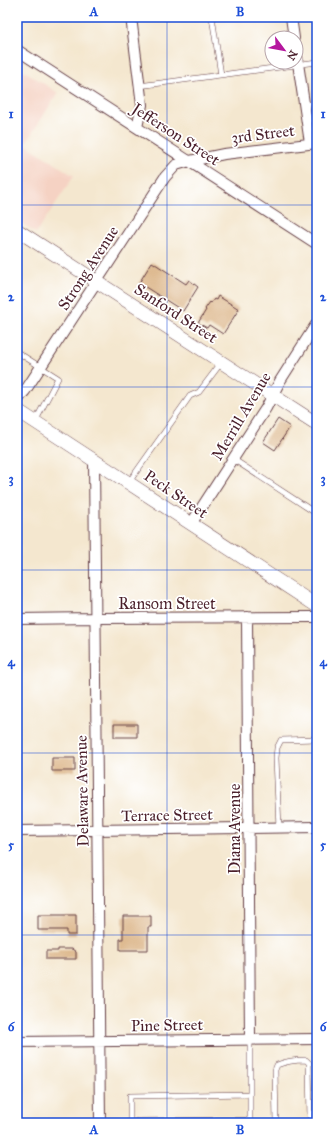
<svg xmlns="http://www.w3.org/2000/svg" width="334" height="1140" font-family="'IM FELL Great Primer',serif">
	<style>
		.built { fill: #f5d2c3 }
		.building { fill: #deba90 }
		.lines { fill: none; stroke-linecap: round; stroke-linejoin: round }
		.service-casing { stroke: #643d44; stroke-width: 6 }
		.minor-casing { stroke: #643d44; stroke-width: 12 }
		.tertiary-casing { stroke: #643d44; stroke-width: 14 }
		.service { stroke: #fff; stroke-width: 5 }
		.minor { stroke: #fff; stroke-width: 10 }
		.tertiary { stroke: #fff; stroke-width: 13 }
		.grid { fill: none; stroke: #1d4ed8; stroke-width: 1; stroke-opacity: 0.55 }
		.labels { text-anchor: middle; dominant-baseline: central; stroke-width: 3.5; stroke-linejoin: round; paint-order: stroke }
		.street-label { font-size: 16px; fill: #4a1f2b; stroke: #fff }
		.neatline { fill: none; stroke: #1d4ed8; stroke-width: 1.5 }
		.grid-label { font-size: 13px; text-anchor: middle; font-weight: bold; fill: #1d4ed8 }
	</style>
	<rect width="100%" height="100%" fill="#fff"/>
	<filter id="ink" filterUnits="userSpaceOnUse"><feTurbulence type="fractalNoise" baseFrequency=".025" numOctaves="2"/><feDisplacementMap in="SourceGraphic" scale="8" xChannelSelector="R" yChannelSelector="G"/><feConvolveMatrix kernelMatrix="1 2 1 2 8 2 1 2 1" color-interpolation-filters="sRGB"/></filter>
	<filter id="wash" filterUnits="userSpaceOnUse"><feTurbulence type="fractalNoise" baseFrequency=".012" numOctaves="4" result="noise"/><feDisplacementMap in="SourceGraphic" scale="16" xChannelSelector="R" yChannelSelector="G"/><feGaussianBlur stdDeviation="0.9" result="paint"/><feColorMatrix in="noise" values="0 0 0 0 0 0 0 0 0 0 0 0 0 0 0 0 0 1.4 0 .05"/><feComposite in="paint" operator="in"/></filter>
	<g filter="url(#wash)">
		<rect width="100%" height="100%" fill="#f4e7cf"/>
		<path class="built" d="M17,66l41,27 -33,51 49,32 -38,57 -19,-13z"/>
		<g id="blocks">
			<path class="building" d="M152,262l34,22 3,-4 9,7 -15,24 -44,-28z
				M218,296l21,13 -16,25 -14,-9 -2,3 -9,-5 8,-13 -1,-1 5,-7 1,1 3,-4 2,1z
				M278,419l12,8 -15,23 -12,-8z
				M114,724h23v13h-23z
				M52,758h23v13h-23z
				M38,915h38v20h-9v-5h-29z
				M123,916h28v11h-3v23h-28v-11h3z
				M58,949h14l4,3v7h-30v-8h12z"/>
		</g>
	</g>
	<g filter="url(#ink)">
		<use href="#blocks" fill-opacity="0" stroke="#643d44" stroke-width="1"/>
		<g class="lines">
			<g class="service-casing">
				<path id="service" d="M212,17l9,58
					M139,86l178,-24
					M17,352l41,26 -22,42
					M233,459l84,55
					M129,482l61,-86 9,-4 22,-29
					M279,828l-3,-70 1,-10 4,-8 36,-1
					M250,1040v80
					M130,1123v-27l119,-2
					M131,1123l6,-2 113,-1v3
					M276,1123l-1,-53 2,-5c9,-4 18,-5 29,-5l3,3 1,57h7"/>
			</g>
			<g class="minor-casing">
				<path id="minor" d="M131,17l11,88 -5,22
					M291,17l3,21
					M17,50l300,194
					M296,50l14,93
					M17,400l8,-9 140,-214 11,-12 14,-4 34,-7 93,-11
					M94,459l6,664
					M191,524l75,-116 14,-27 37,-58
					M247,617l3,423
					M17,619l77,-1 223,-1
					M17,831l300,-4
					M17,1042l300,-3"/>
			</g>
			<g class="tertiary-casing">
				<path id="tertiary" d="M17,230l300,194
					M17,410l300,196"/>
			</g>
			<use href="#service" class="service"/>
			<use href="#minor" class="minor"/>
			<use href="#tertiary" class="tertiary"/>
		</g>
	</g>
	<path class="grid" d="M167,17v1106M17,205h300M17,387h300M17,570h300M17,753h300M17,935h300"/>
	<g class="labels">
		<g class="street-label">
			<text transform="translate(176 134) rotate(33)">Jefferson Street</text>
			<text transform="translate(263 134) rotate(-7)">3rd Street</text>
			<text transform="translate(88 268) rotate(-57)">Strong Avenue</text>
			<text transform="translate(176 313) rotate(33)">Sanford Street</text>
			<text transform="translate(241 416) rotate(-59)">Merrill Avenue</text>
			<text transform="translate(176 494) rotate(34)">Peck Street</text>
			<text x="167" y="603">Ransom Street</text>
			<text transform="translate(82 791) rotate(-91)">Delaware Avenue</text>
			<text transform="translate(167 815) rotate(-1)">Terrace Street</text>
			<text transform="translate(234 829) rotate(-90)">Diana Avenue</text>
			<text transform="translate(167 1025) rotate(-1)">Pine Street</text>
		</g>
	</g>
	<rect width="334" height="1140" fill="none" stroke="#fff" stroke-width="44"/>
	<g transform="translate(284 50) rotate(122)"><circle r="19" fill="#ffffff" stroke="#b7a5aa"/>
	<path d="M0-3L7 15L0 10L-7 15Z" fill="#b5179e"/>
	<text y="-6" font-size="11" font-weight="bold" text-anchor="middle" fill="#4a1f2b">N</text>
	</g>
	<rect x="22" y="22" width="290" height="1096" class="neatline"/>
	<g class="grid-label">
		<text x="94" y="16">A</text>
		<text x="240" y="16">B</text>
		<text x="11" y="118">1</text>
		<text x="323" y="118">1</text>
		<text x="11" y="301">2</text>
		<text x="323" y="301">2</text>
		<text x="11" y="483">3</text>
		<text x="323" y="483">3</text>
		<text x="11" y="666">4</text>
		<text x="323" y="666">4</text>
		<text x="11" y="849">5</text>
		<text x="323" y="849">5</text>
		<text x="11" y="1031">6</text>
		<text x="323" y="1031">6</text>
		<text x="94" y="1134">A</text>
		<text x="240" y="1134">B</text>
	</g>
</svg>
